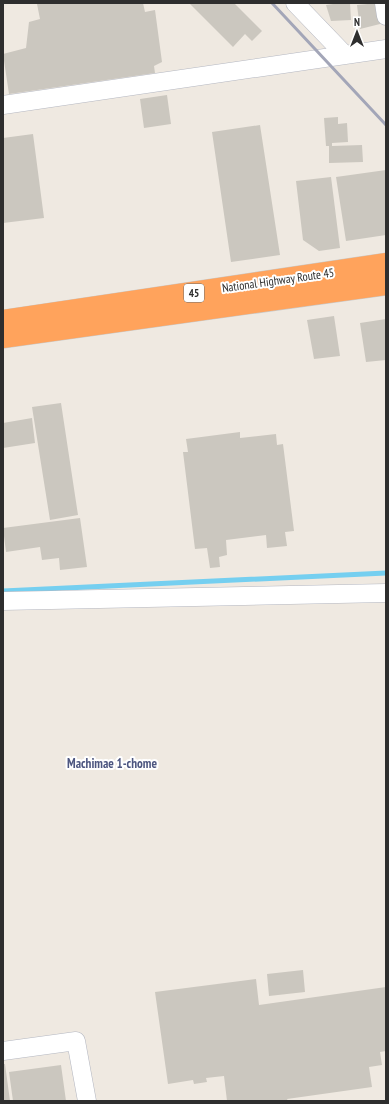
<svg xmlns="http://www.w3.org/2000/svg" width="389" height="1104" font-family="'PT Sans Narrow',sans-serif">
	<style>
		.lines { fill: none; stroke-linecap: round; stroke-linejoin: round }
		.stream { stroke: #75cff0; stroke-width: 5 }
		.building { fill: #cbc7bf }
		.street-casing { stroke: #b4b7c1; stroke-width: 19 }
		.highway-casing { stroke: #c9c9c9; stroke-width: 23 }
		.street { stroke: #fff; stroke-width: 18 }
		.highway { stroke: #ffa35c; stroke-width: 22 }
		.rail { stroke: #a3a6b8; stroke-width: 3 }
		.labels { text-anchor: middle; dominant-baseline: central; stroke-width: 4; stroke-linejoin: round; paint-order: stroke }
		.shield { fill: #fff; stroke: #6d6d6d; stroke-width: 1 }
		.shield-label { font-size: 11px; font-weight: bold; fill: #2e2e2e }
		.street-label { font-size: 12px; fill: #2e2e2e; stroke: #fff }
		.neighbourhood-label { font-size: 13px; font-weight: bold; fill: #4d5680; stroke: #fff }
	</style>
	<rect width="100%" height="100%" fill="#efe9e1"/>
	<g class="lines">
		<path class="stream" d="M3,591l383,-18"/>
	</g>
	<path class="building" d="M143,3l2,9 10,-2 7,52 -8,4 1,7 -146,21 -6,-40 23,-6 3,-26 11,-3 -3,-15z
		M189,3h45l28,28 -10,10 -7,-7 -12,13z
		M340,3h10l1,17 -20,1 -5,-16z
		M378,3l2,21 -20,5 -3,-24z
		M167,95l4,29 -27,4 -4,-29z
		M338,117v7l9,-1 1,19 -16,1v3l30,-1 1,17 -34,1v-17h-3l-2,-28z
		M260,125l20,130 -49,7 -19,-130z
		M33,134l11,84 -41,5v-85z
		M386,170v65l-40,6 -10,-64z
		M331,177l9,71 -21,3 -16,-11 -7,-59z
		M334,316l6,40 -26,3 -7,-39z
		M386,319v41l-20,2 -6,-39z
		M61,403l17,112 -28,5 -18,-113z
		M32,418l3,25 -32,5v-25z
		M240,432v6l36,-4 1,11 6,-1 11,87 -9,1 2,14 -20,2 -1,-13 -40,5 1,15 -8,2 1,10 -10,1 -3,-20 -12,1 -12,-97h5l-2,-13z
		M80,518l7,49 -27,3 -1,-12 -17,2 -2,-13 -34,5 -3,-24z
		M303,970l2,22 -36,4 -2,-22z
		M256,979l3,26 127,-18v64l-6,1 2,13 -13,2 3,20 -85,12 1,2h-61l-3,-25 -18,2 1,4 -13,2 -1,-4 -25,4 -13,-92z
		M3,1064h2l5,37h-7z
		M61,1065l5,36h-53l-4,-29z"/>
	<g class="lines">
		<g class="street-casing">
			<path id="street" d="M295,3l50,52
				M384,3l2,13
				M3,105l383,-56
				M3,601l383,-8
				M3,1051l73,-10 11,60"/>
		</g>
		<g class="highway-casing">
			<path id="highway" d="M3,321l383,-57
				M3,337l383,-53"/>
		</g>
		<use href="#street" class="street"/>
		<use href="#highway" class="highway"/>
		<path class="rail" d="M272,3l114,122"/>
	</g>
	<g class="labels">
		<rect class="shield" x="184" y="284" width="20" height="18" rx="3"/>
		<g class="shield-label">
			<text x="194" y="293">45</text>
		</g>
		<g class="street-label">
			<text transform="translate(278 280) rotate(-8)">National Highway Route 45</text>
		</g>
		<g class="neighbourhood-label">
			<text x="112" y="763">Machimae 1-chome</text>
		</g>
	</g>
	<rect width="389" height="1104" fill="none" stroke="#2e2e2e" stroke-width="8"/>
	<g transform="translate(357 32)" stroke="#ffffff" stroke-width="3" paint-order="stroke">
	<path d="M0-3L7 15L0 10L-7 15Z" fill="#2e2e2e"/>
	<text y="-6" font-size="11" font-weight="bold" text-anchor="middle" fill="#2e2e2e">N</text>
	</g>
</svg>
